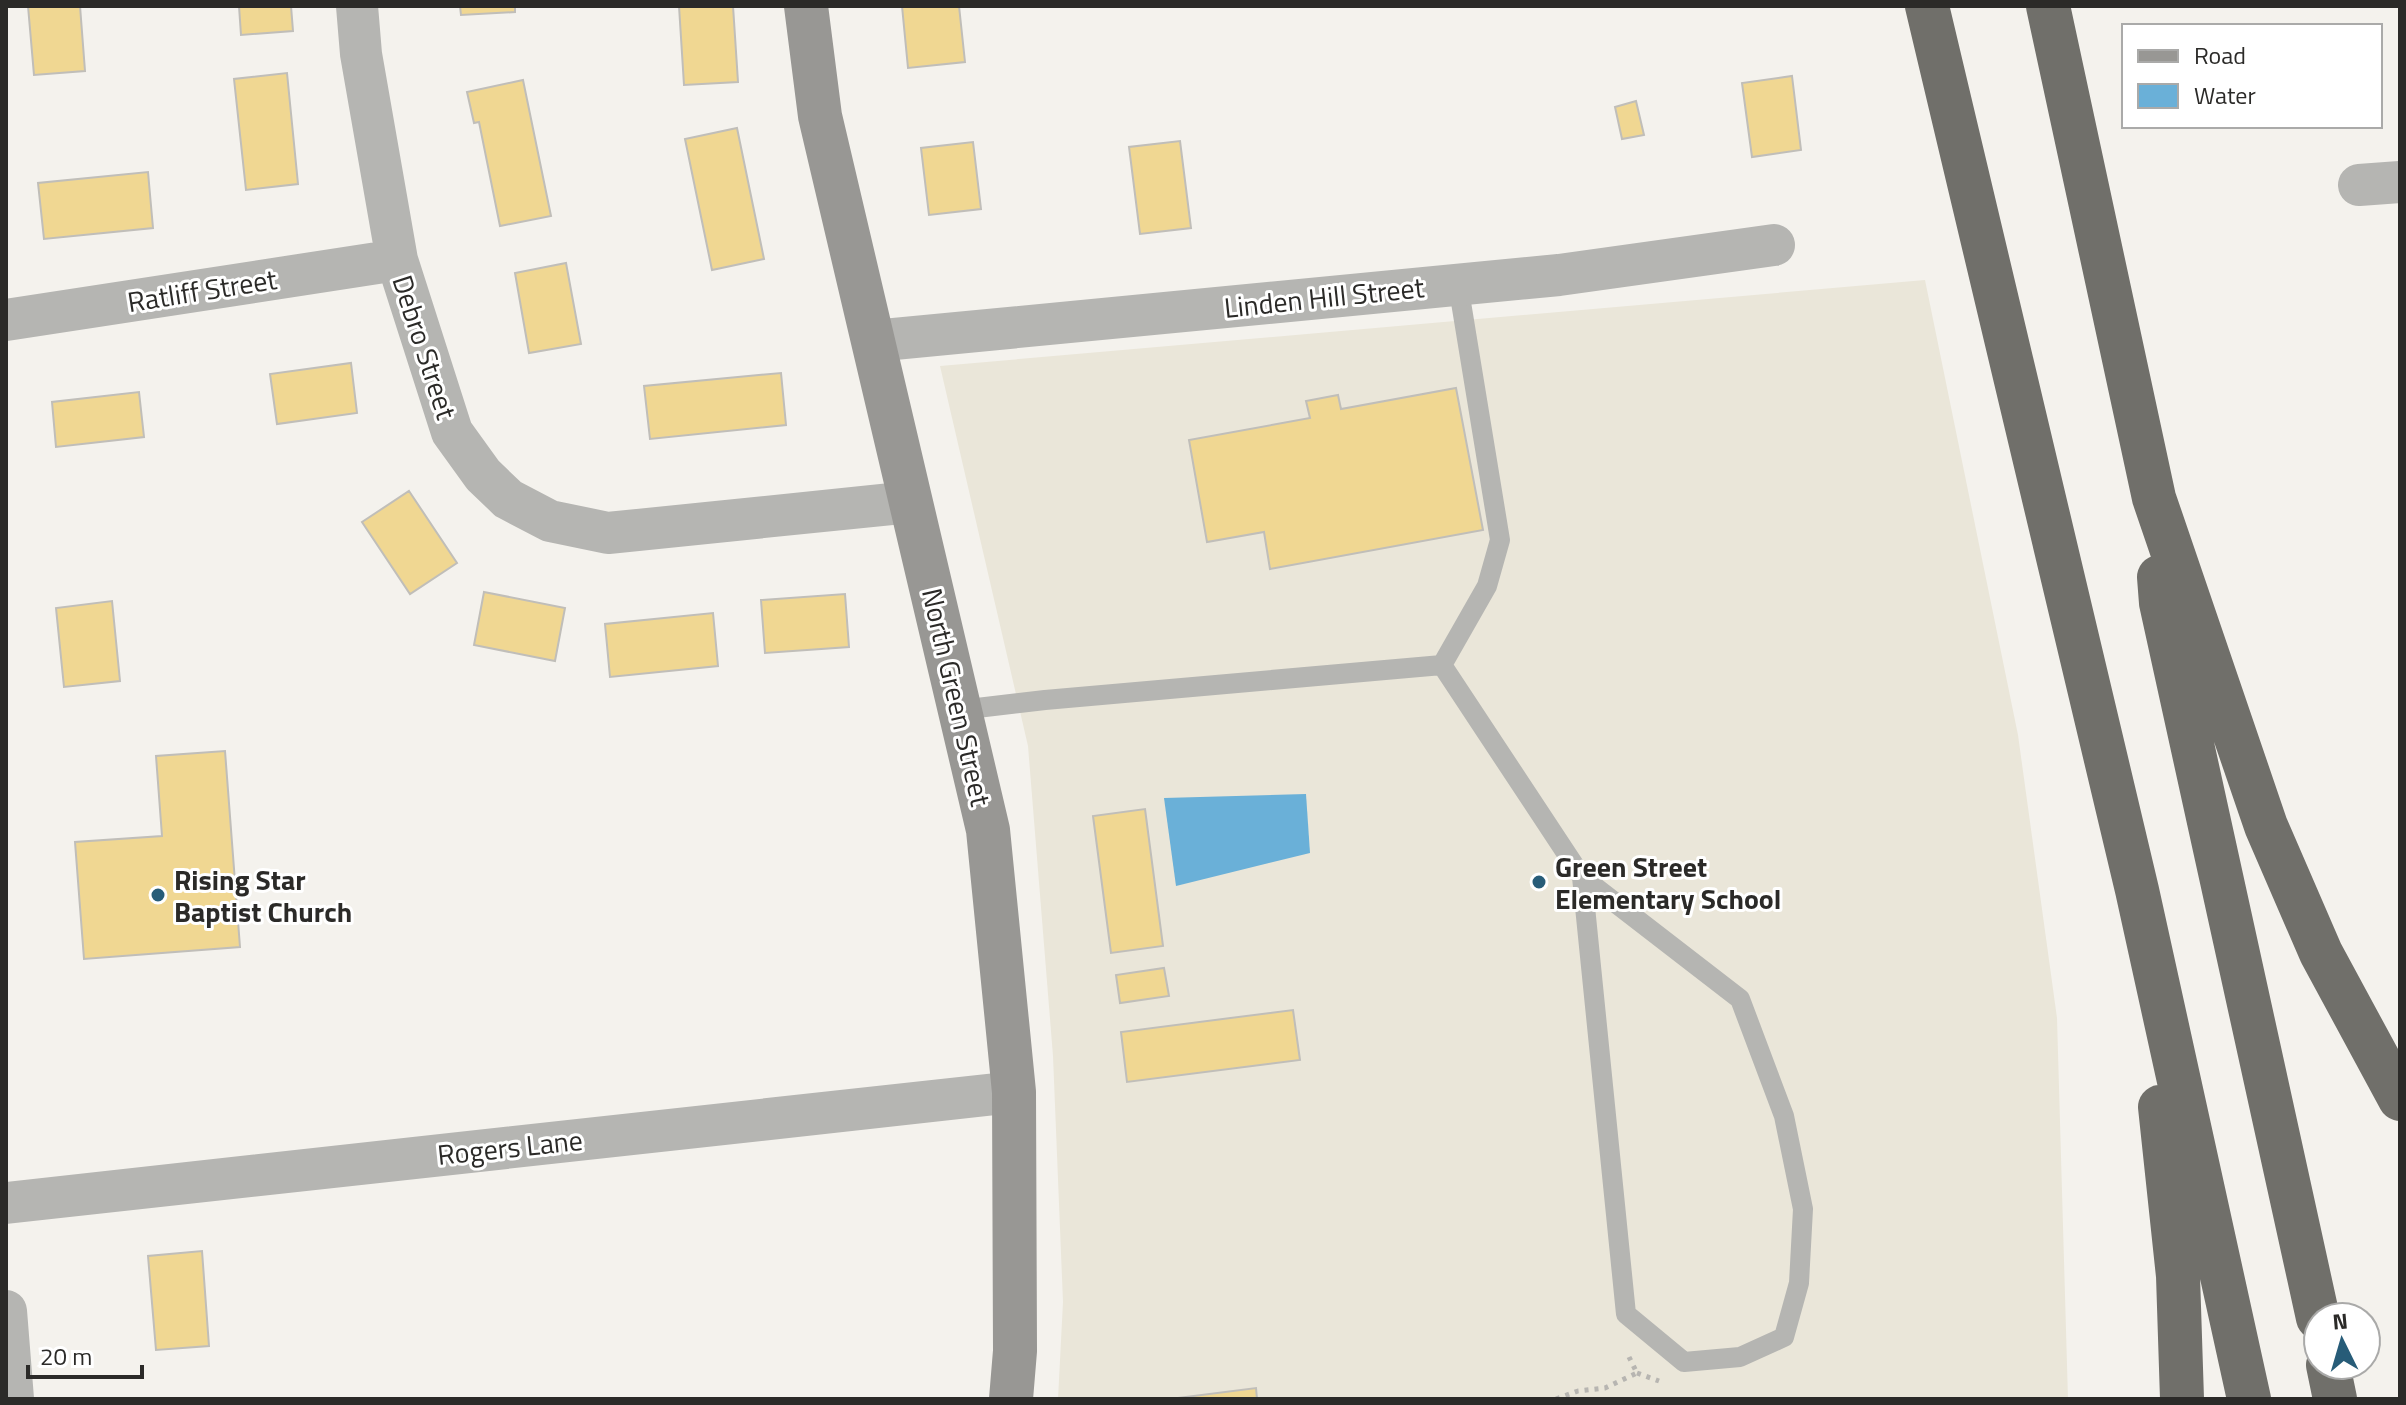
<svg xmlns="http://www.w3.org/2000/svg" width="2406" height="1405" font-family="'Titillium Web',sans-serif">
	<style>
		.built { fill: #eae6d9 }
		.water { fill: #6ab0d8 }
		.building { fill: #f0d792; stroke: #c0beb9; stroke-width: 2 }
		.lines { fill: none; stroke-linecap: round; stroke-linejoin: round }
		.path { stroke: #b7b5b1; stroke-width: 5; stroke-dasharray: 4 6; stroke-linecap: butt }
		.lane { stroke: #b5b5b2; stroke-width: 20 }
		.street { stroke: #b5b5b2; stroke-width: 42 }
		.secondary { stroke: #989794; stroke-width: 44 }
		.highway { stroke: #706f6a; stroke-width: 44 }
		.poi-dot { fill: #275c78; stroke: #fff; stroke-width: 3 }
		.labels { text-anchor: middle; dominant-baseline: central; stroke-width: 6; stroke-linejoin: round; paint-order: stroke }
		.street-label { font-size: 28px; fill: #2b2a28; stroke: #fff }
		.poi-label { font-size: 28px; font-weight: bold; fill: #2b2a28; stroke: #fff; text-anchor: start }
	</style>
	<rect width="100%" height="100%" fill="#f4f2ed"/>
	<path class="built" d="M1925,280l93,455 39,283 11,381h-1010l5,-97 -10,-246 -25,-310 -88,-380z"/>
	<path class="water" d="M1306,794l4,59 -134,33 -12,-88z"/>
	<path class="building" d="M28,6h52l5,65 -51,4z
		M239,6h52l2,25 -52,4z
		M460,6h55v6l-54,3z
		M679,6h54l5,76 -54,3z
		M902,6h57l6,56 -57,6z
		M287,73l11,111 -52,6 -12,-111z
		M1792,76l9,74 -49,7 -10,-74z
		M523,80l28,136 -51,10 -21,-104 -5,1 -7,-31z
		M1636,101l8,34 -22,4 -7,-32z
		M737,128l27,131 -52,11 -27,-131z
		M1180,141l11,87 -51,6 -11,-87z
		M973,142l8,67 -52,6 -8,-67z
		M148,172l5,56 -109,11 -6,-56z
		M566,263l15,81 -52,9 -14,-80z
		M351,363l6,50 -80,11 -7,-50z
		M781,373l5,52 -136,14 -6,-53z
		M1456,388l27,142 -213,39 -6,-37 -57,10 -18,-102 121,-22 -4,-17 32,-6 3,14z
		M139,392l5,45 -88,10 -4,-45z
		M409,491l48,72 -47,31 -48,-72z
		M484,592l81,16 -10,53 -81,-16z
		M845,594l4,53 -84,6 -4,-53z
		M112,601l8,80 -56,6 -8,-79z
		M713,613l5,53 -108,11 -5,-53z
		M225,751l15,196 -156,12 -9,-117 87,-6 -6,-80z
		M1145,809l18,137 -52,7 -18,-137z
		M1164,968l5,28 -49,7 -4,-28z
		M1293,1010l7,50 -173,22 -6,-50z
		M202,1251l7,95 -53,4 -8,-94z
		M1256,1388l1,11h-87z"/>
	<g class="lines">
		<path class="path" d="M1637,1373l22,8
			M1556,1399l22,-8 27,-3 32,-15 -8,-16"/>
		<path class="lane" d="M1442,665l45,-79 13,-46 -42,-256
			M960,710l85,-10 397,-35 140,212 44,437 58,48 56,-5 44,-20 15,-54 4,-74 -19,-93 -44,-117 -158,-122"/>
		<path class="street" d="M357,6l4,48 36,206 55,172 31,43 25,24 42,22 58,12 303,-31
			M2359,185l41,-3
			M6,320l391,-60
			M873,341l686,-66 215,-30
			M6,1203l1008,-111
			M6,1311l7,88"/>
		<path class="secondary" d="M806,6l14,110 168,714 26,262 1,259 -4,48"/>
		<path class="highway" d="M1927,6l210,884 112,509
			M2048,6l106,492 112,328 55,127 79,146
			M2159,577l2,26 157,715
			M2160,1107l18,169 4,123
			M2328,1365l7,34"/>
	</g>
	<g class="poi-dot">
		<circle cx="1539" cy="882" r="8"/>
		<circle cx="158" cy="895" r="8"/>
	</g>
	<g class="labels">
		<g class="street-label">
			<text transform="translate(202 290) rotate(-9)">Ratliff Street</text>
			<text transform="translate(1324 297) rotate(-6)">Linden Hill Street</text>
			<text transform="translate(425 347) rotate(72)">Debro Street</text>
			<text transform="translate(957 697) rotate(77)">North Green Street</text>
			<text transform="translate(510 1147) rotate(-6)">Rogers Lane</text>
		</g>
		<g class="poi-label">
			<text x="1555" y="866">Green Street<tspan x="1555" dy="32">Elementary School</tspan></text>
			<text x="174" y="879">Rising Star<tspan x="174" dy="32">Baptist Church</tspan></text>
		</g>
	</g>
	<rect width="2406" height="1405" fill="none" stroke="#2b2a28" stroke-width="16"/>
	<rect x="2122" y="24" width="260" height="104" fill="#ffffff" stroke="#aaaaa9" stroke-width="2"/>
	<rect x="2138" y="50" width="40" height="12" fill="#989794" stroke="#aaaaa9" stroke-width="2"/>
	<text x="2194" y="64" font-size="24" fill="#2b2a28">Road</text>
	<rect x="2138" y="84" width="40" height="24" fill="#6ab0d8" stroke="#aaaaa9" stroke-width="2"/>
	<text x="2194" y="104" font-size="24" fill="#2b2a28">Water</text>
	<g transform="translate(2342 1341) rotate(355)"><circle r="38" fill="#ffffff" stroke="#aaaaa9" stroke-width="2"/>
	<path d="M0-6L14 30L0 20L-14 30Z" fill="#275c78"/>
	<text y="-12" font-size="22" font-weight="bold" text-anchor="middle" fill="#2b2a28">N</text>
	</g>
	<path d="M28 1365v12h114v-12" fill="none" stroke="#2b2a28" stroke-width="4"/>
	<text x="40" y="1365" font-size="24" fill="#2b2a28" stroke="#ffffff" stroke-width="6" paint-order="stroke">20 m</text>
</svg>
